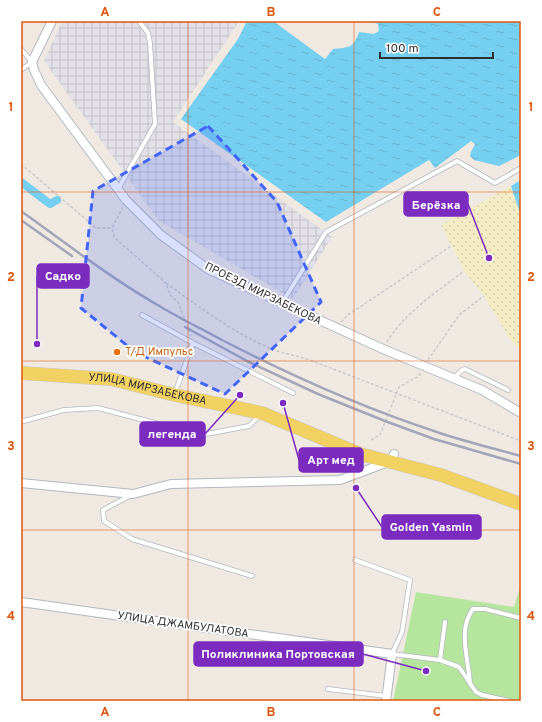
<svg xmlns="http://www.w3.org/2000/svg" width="542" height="722" font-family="Overpass,sans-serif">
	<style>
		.industrial { fill: url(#industrial-grid) }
		.sand { fill: url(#sand-dots) }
		.park { fill: #b6e59e }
		.water { fill: url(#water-ripples) }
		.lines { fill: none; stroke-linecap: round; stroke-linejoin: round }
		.canal { stroke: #75cff0; stroke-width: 8 }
		.lane-casing { stroke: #b4b7c1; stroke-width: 5.5 }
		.street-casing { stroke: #b4b7c1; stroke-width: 10 }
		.primary-casing { stroke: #c9c9c9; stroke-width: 14 }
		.path { stroke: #c9c9c9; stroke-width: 1.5; stroke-dasharray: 3 2; stroke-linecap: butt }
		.lane { stroke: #fff; stroke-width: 4 }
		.street { stroke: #fff; stroke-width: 8 }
		.primary { stroke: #f2d163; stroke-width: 13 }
		.rail { stroke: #a3a6b8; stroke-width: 2.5 }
		.marked { fill: #4264fb; fill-opacity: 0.2; stroke: #4264fb; stroke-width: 3; stroke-dasharray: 8 5; stroke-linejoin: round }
		.grid { fill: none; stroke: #df570e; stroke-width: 1; stroke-opacity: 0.55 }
		.food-dot { fill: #e8710a; stroke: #fff; stroke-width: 1.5 }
		.labels { text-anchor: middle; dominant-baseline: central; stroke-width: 3.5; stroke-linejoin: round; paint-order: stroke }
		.street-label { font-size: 11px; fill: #2e2e2e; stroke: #fff }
		.food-label { font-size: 11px; fill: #c56008; stroke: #fff; text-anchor: start }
		.leader { fill: none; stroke: #7b2cbf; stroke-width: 1.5 }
		.callout-dot { fill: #7b2cbf; stroke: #fff; stroke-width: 1.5 }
		.callout { fill: #7b2cbf; stroke: #7b2cbf; stroke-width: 1.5 }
		.callout-label { font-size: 12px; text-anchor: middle; font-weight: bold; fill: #fff }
		.neatline { fill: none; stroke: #df570e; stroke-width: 1.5 }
		.grid-label { font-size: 13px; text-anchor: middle; font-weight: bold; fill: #df570e }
	</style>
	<defs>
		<pattern id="industrial-grid" width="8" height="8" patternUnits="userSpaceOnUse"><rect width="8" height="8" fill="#e3e1e8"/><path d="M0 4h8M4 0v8" fill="none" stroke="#c3c1c7"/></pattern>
		<pattern id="sand-dots" width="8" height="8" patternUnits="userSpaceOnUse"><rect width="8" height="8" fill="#f3ecc5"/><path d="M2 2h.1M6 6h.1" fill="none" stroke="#d1cbaa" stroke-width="1.8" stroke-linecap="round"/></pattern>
		<pattern id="water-ripples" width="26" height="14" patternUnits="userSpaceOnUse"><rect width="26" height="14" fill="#75cff0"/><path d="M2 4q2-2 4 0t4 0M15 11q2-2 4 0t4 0" fill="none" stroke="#66b2ce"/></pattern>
	</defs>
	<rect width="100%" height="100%" fill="#efe9e1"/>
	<path class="industrial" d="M62,21h177l-66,101 159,115 -39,62 -134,-78 -115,-160z"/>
	<path class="sand" d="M511,186l10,30v134l-12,-12 -25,-42 -20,-25 -23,-46z"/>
	<path class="park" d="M521,585v116h-128l23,-109 98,15z"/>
	<path class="water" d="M247,21h26l52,38 8,-10c16,-2 20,0 26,-17l15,2 5,-3 -1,-7 -9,-3h152v134l-22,11 -25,-6 -4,-4 1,-4 4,-8 -4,-3 -36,27 -6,-8 -103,62 -145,-103 57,-80z
		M521,180v36l-10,-30z"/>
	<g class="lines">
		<path class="canal" d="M21,182l29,22 7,-4"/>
		<g class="lane-casing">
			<path id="lane" d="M21,49l11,13 -11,8
				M118,189l37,-65 -5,-81 -2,-10 -9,-12
				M282,303l44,-71 131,-71 38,22 26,-15
				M142,315l51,28 100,50
				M454,378l8,-8 3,-1 43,21
				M175,393l18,-50
				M21,420l3,1 40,-11 34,-2 103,27 48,-9 11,-11
				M131,495l-28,15 1,11 28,18 120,37
				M355,560l55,20 -8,52 -10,22 48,6 19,7 17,25 6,3 27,6
				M440,660l5,-38
				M470,684c-1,-24 -13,-54 3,-75h12l36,9
				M328,689l58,7"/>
		</g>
		<g class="street-casing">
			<path id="street" d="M52,21l-20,41 2,8 7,15 85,115 35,35 47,34 175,80 99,41 39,23
				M21,483l112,11 38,-10 169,-4 51,-19 3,-7
				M21,602l371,52 -6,47"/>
		</g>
		<g class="primary-casing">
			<g id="primary">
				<path id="s1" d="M21,373l90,6 64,16 87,18 98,41 81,21 80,29"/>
			</g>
		</g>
		<path class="path" d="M21,164l75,64h16
			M123,207l-11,21 2,9 52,46 4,12 8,7 13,34
			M166,283c36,26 70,52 111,68 10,3 21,5 30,8l214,82
			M341,322l7,-7 103,-69
			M387,342c18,-30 50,-50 77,-71
			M428,360l31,-45 25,-19
			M371,440l9,-5 19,-48 20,-11 2,-4"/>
		<use href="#lane" class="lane"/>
		<use href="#street" class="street"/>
		<use href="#primary" class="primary"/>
		<path class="rail" d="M21,211c46,33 91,68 140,96 20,12 41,22 61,33 68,35 139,67 212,91 28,10 58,17 87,25
			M21,220l51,36
			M185,327l62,34 71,33 67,27 49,18 87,25"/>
	</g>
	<path class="marked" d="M208,126l69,76 44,100 -96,92 -90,-42 -54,-44 12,-117z"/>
	<path class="grid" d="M188,21v680M354,21v680M21,192h500M21,361h500M21,530h500"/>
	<circle class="food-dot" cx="117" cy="352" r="4"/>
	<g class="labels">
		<g class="street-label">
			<text transform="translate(263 294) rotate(26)">ПРОЕЗД МИРЗАБЕКОВА</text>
			<text stroke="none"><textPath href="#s1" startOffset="128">УЛИЦА МИРЗАБЕКОВА</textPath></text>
			<text transform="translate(183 625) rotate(8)">УЛИЦА ДЖАМБУЛАТОВА</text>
		</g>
		<g class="food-label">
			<text x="125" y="352">Т/Д Импульс</text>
		</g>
	</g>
	<path class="leader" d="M489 258L468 204M37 344L37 276M240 395L205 434M283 403L299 460M356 488L382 527M426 671L363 654"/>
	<g class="callout-dot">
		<circle cx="489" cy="258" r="4"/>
		<circle cx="37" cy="344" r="4"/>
		<circle cx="240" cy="395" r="4"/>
		<circle cx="283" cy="403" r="4"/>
		<circle cx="356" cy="488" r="4"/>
		<circle cx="426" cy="671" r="4"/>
	</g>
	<g class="callout">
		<rect x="404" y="192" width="64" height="24" rx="4"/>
		<rect x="37" y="264" width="52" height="24" rx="4"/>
		<rect x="140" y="422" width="65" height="24" rx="4"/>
		<rect x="299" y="448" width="64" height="24" rx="4"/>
		<rect x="382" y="515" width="99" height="24" rx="4"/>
		<rect x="194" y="642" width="169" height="24" rx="4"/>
	</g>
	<g class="callout-label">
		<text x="436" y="209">Берёзка</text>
		<text x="63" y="280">Садко</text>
		<text x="172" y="438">легенда</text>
		<text x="331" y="464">Арт мед</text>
		<text x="431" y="531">Golden Yasmin</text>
		<text x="278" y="658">Поликлиника Портовская</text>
	</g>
	<rect width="542" height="722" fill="none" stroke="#ffffff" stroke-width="44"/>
	<path d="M380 52v6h113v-6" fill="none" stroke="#2e2e2e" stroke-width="2"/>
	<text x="386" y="52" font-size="12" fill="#2e2e2e" stroke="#ffffff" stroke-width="3" paint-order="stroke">100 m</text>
	<rect x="22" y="22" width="498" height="678" class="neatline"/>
	<g class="grid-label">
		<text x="105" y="16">A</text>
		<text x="271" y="16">B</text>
		<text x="437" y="16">C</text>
		<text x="11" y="111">1</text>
		<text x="531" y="111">1</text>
		<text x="11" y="281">2</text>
		<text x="531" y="281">2</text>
		<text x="11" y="450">3</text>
		<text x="531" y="450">3</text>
		<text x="11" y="620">4</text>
		<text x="531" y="620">4</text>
		<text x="105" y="716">A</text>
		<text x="271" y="716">B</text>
		<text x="437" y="716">C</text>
	</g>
</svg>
